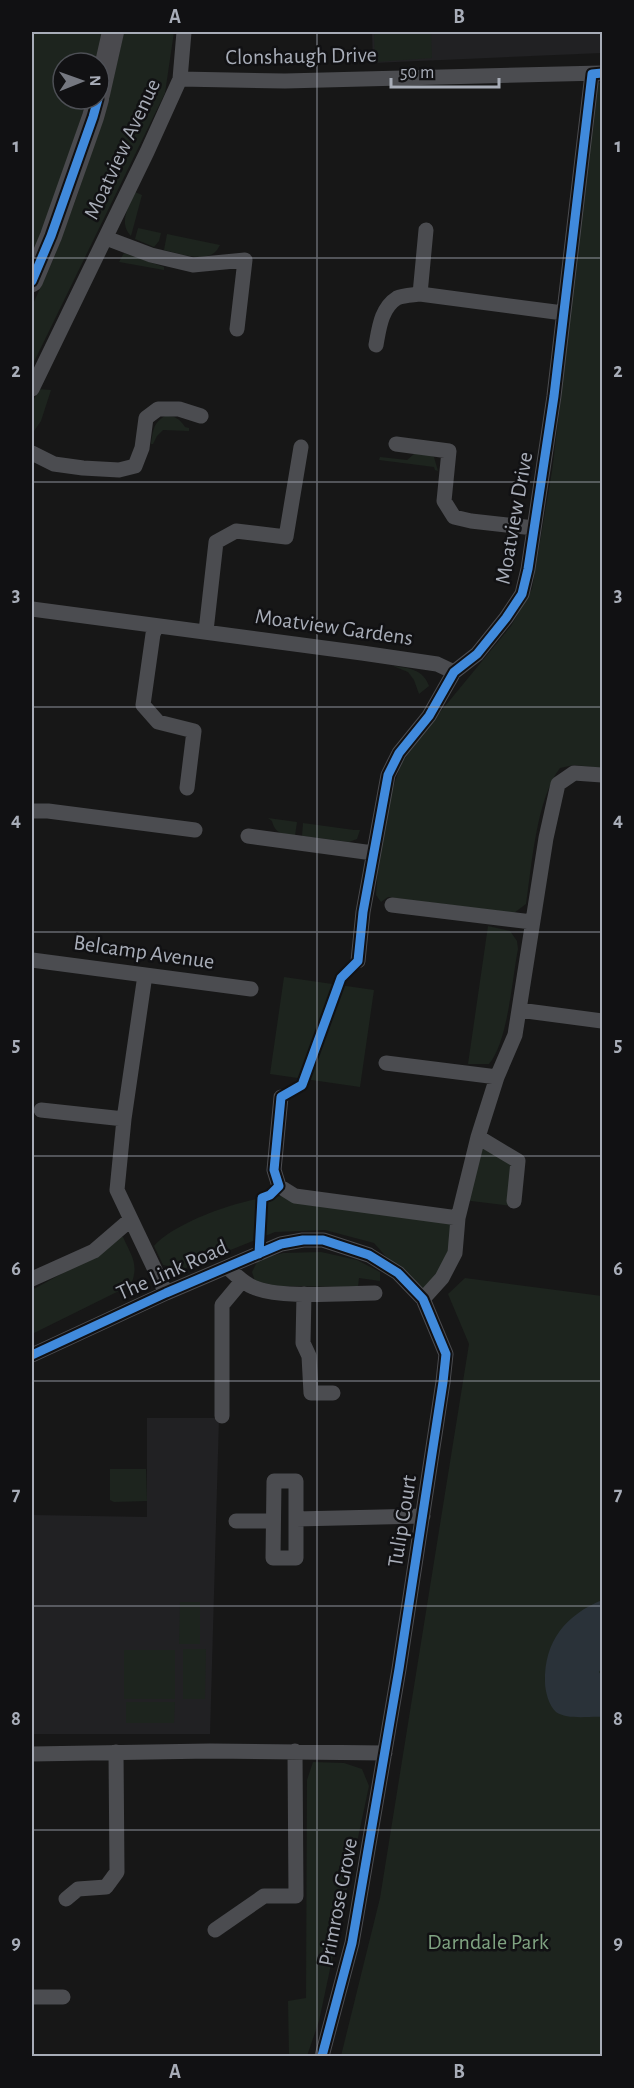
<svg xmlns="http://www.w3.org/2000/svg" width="634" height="2088" font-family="'Alegreya Sans',sans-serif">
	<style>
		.built { fill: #212123 }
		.green { fill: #1d241e }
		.water { fill: #2a3239 }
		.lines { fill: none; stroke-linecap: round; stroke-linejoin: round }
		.street { stroke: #4b4c50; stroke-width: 15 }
		.secondary { stroke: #4a4a4e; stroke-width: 22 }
		.cycleway-casing { stroke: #111113; stroke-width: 13 }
		.cycleway { stroke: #408adc; stroke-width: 9 }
		.grid { fill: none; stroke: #a8adb8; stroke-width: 1.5; stroke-opacity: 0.55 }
		.labels { text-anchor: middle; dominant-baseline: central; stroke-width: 5; stroke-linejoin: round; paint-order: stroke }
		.street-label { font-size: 22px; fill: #a8adb8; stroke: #111113 }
		.park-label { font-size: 22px; fill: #7fa381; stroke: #111113 }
		.neatline { fill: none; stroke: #a8adb8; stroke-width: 2 }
		.grid-label { font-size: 20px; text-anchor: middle; font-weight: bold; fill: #a8adb8 }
	</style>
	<rect width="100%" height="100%" fill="#171717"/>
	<path class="built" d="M372,32h230v21l-229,10z
		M147,1418h72l-9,316h-178v-219l115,2z"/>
	<path class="green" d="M32,32h73l-7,31h-35v36h24l-30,94 -25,68z
		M124,32h50l-9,61 -133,273v-60l21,-46 24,-64 33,-103z
		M374,32h57l1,26 -57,4z
		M598,83h4v685l-28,-3 -14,3c-24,32 -28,97 -34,136l-12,9 -126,-16 -7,5 -5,-7 2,-27 12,-71 11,-33 21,-30 89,-108 21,-37 20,-118 9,-73 14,-164 18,-104z
		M135,192l7,3 -11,41c-13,-13 -2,-30 4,-44z
		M138,228l23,5 -2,8 -5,6 -19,-8z
		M167,234l53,11c-2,3 -3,6 -6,8 -12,9 -37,0 -50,-3z
		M124,253l40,14v3l-45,-8z
		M39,389l12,1 -10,31 -9,13v-31z
		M165,416c10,0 14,2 20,11l4,1v3l-26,-1 -6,6 -4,8h-2c2,-13 2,-21 14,-28z
		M426,453l8,4 4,14 -3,-1 -1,-3 -55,-7 1,-3 27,3 7,-6z
		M393,666c16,2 30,3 36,20l-10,8 -5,-14 -6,-8z
		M268,818l29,4 -2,14c-12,-2 -20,-2 -23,-15z
		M303,823l51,7h6l-3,9 -8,3 -47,-6z
		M488,926l22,5 7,10 1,8c-6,30 -10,93 -29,115h-21z
		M284,977l90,13 -14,97 -90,-13z
		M478,1137l40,24 -5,45 -50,-6z
		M295,1196l163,22 -3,35 -32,46 -49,-56 -49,-13 -50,2 -92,37 -20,-4 -9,-19c18,-22 79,-44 109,-48 10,-2 21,-2 32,-2z
		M120,1237h3c9,20 16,27 8,48l-99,49v-44l60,-33z
		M321,1252l36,8 23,12v9l-21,-3 -1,9 -81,-1 -22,-5 -3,-9 6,-12 25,-7z
		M465,1278l137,18v760h-261l39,-158 89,-554 -21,-50z
		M110,1469h36l1,32 -33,1 -4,-2z
		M180,1602h20v42h-21z
		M183,1649h23l-1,50h-22z
		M124,1650h51v49h-51z
		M126,1702h49l-1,21h-48z
		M313,1762l31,1 18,6 7,17 -50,235 -12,35h-18l-1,-55 18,-3 1,-218z"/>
	<path class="water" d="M602,1600v67l-3,5 3,5v40c-12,-1 -35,3 -46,-5 -7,-6 -11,-21 -11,-30 -1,-41 21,-67 57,-82z"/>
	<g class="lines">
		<path class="street" d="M180,79l105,2 317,-8
			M106,238l45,17 42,10 52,-5 -8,69
			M420,294l6,-64
			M376,345c3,-16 5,-37 21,-47 6,-3 16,-3 23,-4l143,19
			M32,389l115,-237 33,-73 4,-47
			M396,444l53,7 -5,50 10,16 17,4 63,7
			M32,453l22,11 29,4 36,2 16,-4 7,-18 4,-30 12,-9h21l22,7
			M32,609l330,44 75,11 17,8
			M157,626l-4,8 -10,71 15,17 36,9 -7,57
			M206,631l10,-89 20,-11 50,6 15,-90
			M32,811h16l147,19
			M248,836l125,17
			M392,905l140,17
			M32,960l219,29
			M358,961l5,-49 25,-137 11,-22 30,-37 25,-44 23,-18 29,-36 16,-24 6,-25 26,-173 38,-322
			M145,975l-21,144 -7,71 49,103
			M519,1010l83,11
			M386,1063l111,14
			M281,1097l-7,73 5,16 16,10 163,22
			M41,1110l83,9
			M478,1137l40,24 -4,40
			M227,1267c8,7 16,16 26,20 27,12 90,6 122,6
			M32,1279l62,-28 36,-31
			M304,1294l-1,49 6,13 2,37h22
			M423,1299l19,-21 13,-25 3,-35 20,-81 19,-60 18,-42 31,-197 12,-54 16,-11 28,2
			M32,1355l134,-62 115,-49 22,-4h20l46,15 29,18 25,26 23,55 -3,28 -44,287 -47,274 -30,113
			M222,1416v-111l20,-24
			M274,1481h22v77h-23z
			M296,1519l127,-3
			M236,1521h37
			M32,1754l178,-3 175,2
			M66,1899l12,-10 28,-2 11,-15 -1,-120
			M215,1930l49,-34h32l-1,-145
			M32,1997h31"/>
		<path class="secondary" d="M99,94l14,-62
			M32,281l19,-45 42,-119 5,-18"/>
		<g class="cycleway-casing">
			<path id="cycleway" d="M32,281l19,-45 42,-119 5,-18
				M259,1254l3,-56 8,-3 9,-9 -5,-16 7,-73 21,-12 39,-107 17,-17 5,-49 25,-137 11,-22 30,-37 25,-44 23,-18 29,-36 16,-24 6,-25 26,-173 38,-322 10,-1
				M32,1355l134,-62 115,-49 22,-4h20l46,15 29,18 25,26 23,55 -3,28 -44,287 -47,274 -30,113"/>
		</g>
		<use href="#cycleway" class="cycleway"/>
	</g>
	<path class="grid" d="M317,32v2024M32,258h570M32,482h570M32,707h570M32,932h570M32,1156h570M32,1381h570M32,1606h570M32,1830h570"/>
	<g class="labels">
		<g class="street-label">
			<text transform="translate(301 56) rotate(-1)">Clonshaugh Drive</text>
			<text transform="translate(122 149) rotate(-65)">Moatview Avenue</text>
			<text transform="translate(514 518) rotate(-80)">Moatview Drive</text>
			<text transform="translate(334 627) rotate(8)">Moatview Gardens</text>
			<text transform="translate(144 952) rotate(8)">Belcamp Avenue</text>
			<text transform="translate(172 1270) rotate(-24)">The Link Road</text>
			<text transform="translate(402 1521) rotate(-81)">Tulip Court</text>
			<text transform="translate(338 1902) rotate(-79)">Primrose Grove</text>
		</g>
		<g class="park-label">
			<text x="488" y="1942">Darndale Park</text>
		</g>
	</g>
	<rect width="634" height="2088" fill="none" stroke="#111113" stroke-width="66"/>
	<g transform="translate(81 81) rotate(89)"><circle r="28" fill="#111113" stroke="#4d4f55" stroke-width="1.5"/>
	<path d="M0-4.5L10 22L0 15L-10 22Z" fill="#757880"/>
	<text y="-9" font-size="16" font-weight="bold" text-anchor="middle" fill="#a8adb8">N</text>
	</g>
	<path d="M391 78v9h108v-9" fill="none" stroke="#a8adb8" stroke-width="3"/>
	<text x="400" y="78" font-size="18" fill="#a8adb8" stroke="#111113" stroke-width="4.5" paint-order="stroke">50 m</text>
	<rect x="33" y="33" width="568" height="2022" class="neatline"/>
	<g class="grid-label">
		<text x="175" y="23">A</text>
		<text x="459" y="23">B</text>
		<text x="16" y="152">1</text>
		<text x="618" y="152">1</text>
		<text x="16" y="377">2</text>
		<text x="618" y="377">2</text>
		<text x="16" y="601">3</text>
		<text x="618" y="601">3</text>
		<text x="16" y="826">4</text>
		<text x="618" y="826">4</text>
		<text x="16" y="1051">5</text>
		<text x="618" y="1051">5</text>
		<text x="16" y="1275">6</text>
		<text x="618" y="1275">6</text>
		<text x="16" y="1500">7</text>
		<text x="618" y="1500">7</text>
		<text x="16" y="1725">8</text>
		<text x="618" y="1725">8</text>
		<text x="16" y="1949">9</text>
		<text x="618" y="1949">9</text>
		<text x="175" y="2078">A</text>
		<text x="459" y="2078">B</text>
	</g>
</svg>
